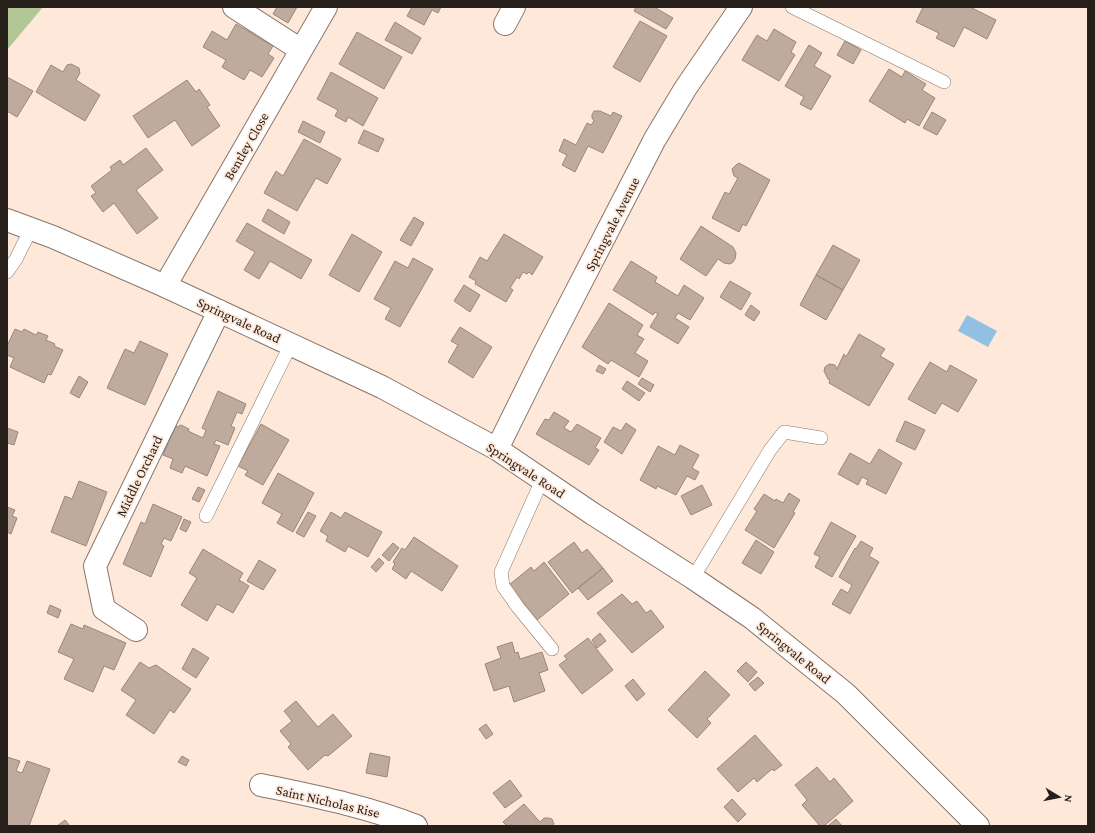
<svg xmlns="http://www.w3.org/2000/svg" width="1095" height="833" font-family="'Crimson Pro',serif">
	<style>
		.forest { fill: #b2c696 }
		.water { fill: #91c0e2 }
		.building { fill: #bfab9d; stroke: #9a877a }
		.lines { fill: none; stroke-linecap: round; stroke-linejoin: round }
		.lane-casing { stroke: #897669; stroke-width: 14 }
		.street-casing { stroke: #897669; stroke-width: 24 }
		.secondary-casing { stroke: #897669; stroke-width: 24 }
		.lane { stroke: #fff; stroke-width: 13 }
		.street { stroke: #fff; stroke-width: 22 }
		.secondary { stroke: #fff; stroke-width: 22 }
		.labels { text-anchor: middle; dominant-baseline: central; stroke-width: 3.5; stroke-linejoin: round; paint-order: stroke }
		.street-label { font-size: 14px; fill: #271f1a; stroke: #fee8da }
	</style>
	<rect width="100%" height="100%" fill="#fee8da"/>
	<path class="forest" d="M7,7h36l-36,43z"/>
	<path class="water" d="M967,315l30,16 -9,16 -30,-16z"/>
	<path class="building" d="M277,7h20l-9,16 -15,-9z
		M412,7h29l-3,6 -6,-3 -8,15 -17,-9z
		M636,7h18l19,11 -7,11 -32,-18z
		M923,7h47l26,13 -9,19 -23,-12 -10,20 -18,-9 3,-5 -23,-11z
		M640,21l27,15 -27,46 -27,-15z
		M395,22l26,16 -9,16 -27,-14z
		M236,24l37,22 -5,8 6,4 -12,19 -12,-7 -6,10 -22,-13 4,-7 -23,-13 9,-16 15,9z
		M774,29l22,13 -5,10 4,3 -16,26 -37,-21 15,-25 10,6z
		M357,32l45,25 -18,32 -45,-25z
		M845,41l16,9 -8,14 -16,-9z
		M809,45l13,8 -8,13 17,10 -20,34 -11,-6 4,-7 -19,-11z
		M71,64l8,4 1,5 -4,7 24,15 -15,26 -49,-29 15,-27 12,7 4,-7z
		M889,69l13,8 3,-6 21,13 -4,6 13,8 -16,28 -12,-7 -2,4 -36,-22z
		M331,72l47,26 -15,28 -15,-9 -2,5 -11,-6 3,-6 -21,-11z
		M7,77l26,14 -16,26 -10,-6z
		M187,80l9,12 3,-3 11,16 -3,2 13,19 -28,20 -17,-26 -27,18 -15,-22z
		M594,111h6l11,5 2,-4 9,4 -19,37 -15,-7 -13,26 -13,-7 5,-10 -8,-4 5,-12 12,6 11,-22 4,2 3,-4 -2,-3v-3z
		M932,112l14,8 -9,15 -14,-7z
		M303,121l22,11 -5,11 -22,-11z
		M364,130l20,9 -6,13 -20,-9z
		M304,139l37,20 -14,25 -11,-6 -19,33 -33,-18 12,-22 7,5z
		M146,148l17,22 -27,20 22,28 -21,16 -23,-31 -11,9 -12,-16 5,-3 -5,-7 21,-16 -2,-3 10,-7 3,5z
		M739,163l31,17 -24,46 -3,-2 -4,8 -27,-14 13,-26 4,2 9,-16 -4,-2 -2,-7 4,-4z
		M268,209l22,13 -6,12 -22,-13z
		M414,217l10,6 -13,23 -11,-6z
		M247,223l65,37 -11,19 -31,-18 -11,18 -15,-9 11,-18 -19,-11z
		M701,226l32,21 3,6 -1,6 -2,3 -3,2 -6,-1 -6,-4 -12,17 -26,-17z
		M352,234l30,18 -23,40 -30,-17z
		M504,234l39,23 -11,18 -3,-3 -2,2 -4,-2 -4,7 -2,-2 -7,11 3,2 -7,12 -31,-18 1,-3 -7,-4 11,-20 7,4z
		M833,245l27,15 -17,30 -27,-15z
		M413,258l20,11 -33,58 -15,-8 6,-11 -17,-9 21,-38 13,7z
		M631,261l26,16 -2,5 23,14 6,-11 20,13 -14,22 -12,-7 -3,5 14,9 -11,17 -28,-17 8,-13 -3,-2 -2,3 -40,-25z
		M816,275l27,15 -17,30 -26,-15z
		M730,281l21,12 -10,17 -21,-13z
		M464,285l16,10 -10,17 -16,-11z
		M609,303l34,22 -6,10 7,4 -9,14 13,8 -9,16 -28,-17 -3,4 -26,-17z
		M751,305l9,7 -6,9 -9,-6z
		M460,327l32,20 -19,31 -25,-16 10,-17 -7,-4z
		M15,329l7,3 2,-3 12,6 2,-3 10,4 -2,4 9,4 -1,2 9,4 -12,25 -3,-1 -4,9 -34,-16 4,-9 -7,-3v-9z
		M859,334l26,15 -5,7 14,8 -25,42 -40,-23 1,-3 -2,-1 -4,-8 1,-4 4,-3 6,1 2,4 7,-15 2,3z
		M140,341l28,13 -23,51 -38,-17 18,-39 9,4z
		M930,362l17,10 3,-7 27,15 -19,32 -16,-9 -7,11 -27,-15z
		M599,365l7,4 -3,5 -7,-3z
		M79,376l9,6 -9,16 -9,-5z
		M642,378l12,7 -4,7 -12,-8z
		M627,381l18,12 -6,8 -17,-12z
		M218,391l28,13 -4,10 -5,-2 -6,14 4,2 -7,17 -12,-5 -2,4 6,2 -13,30 -22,-10 -3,7 -12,-5 3,-9 -10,-4 13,-30 1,2 4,-2 8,4 -1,2 15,7 3,-8 -4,-2z
		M554,412l15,9 -5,7 7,4 6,-8 24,14 -6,10 4,2 -10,15 -53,-31 9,-15 4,1z
		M905,421l20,9 -10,20 -19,-9z
		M626,423l10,7 -14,24 -18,-12 9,-15 8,4z
		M261,424l28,16 -26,45 -18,-10 3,-4 -10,-5z
		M7,428l11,4 -4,13 -7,-2z
		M680,445l19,10 -7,13 7,4 -4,8 -8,-4 -11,19 -19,-9 -1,3 -16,-9 18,-34 17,9z
		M879,449l23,14 -16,31 -20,-10 2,-4 -6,-3 -4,8 -20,-11 12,-21 20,11z
		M278,473l36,20 -21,39 -16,-9 5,-9 -20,-11z
		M79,481l28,11 -21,54 -35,-14 14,-36 7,3z
		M702,485l10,20 -21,10 -10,-19z
		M198,487l7,3 -6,12 -7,-3z
		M789,493l11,7 -7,12 2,1 -21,35 -29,-18 12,-19 -3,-2 10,-15 11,7 1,-2 7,4z
		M153,504l29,13 -11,24 -7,-3 -3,6 3,2 -13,31 -28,-13 18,-42 4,2z
		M7,507l8,3 -3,6 5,2 -6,16 -4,-2z
		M308,512l8,4 -12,21 -8,-4z
		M331,512l10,6 4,-6 37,20 -14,25 -20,-11 -3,6 -19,-11 2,-5 -8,-5z
		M184,519l7,3 -5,10 -6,-3z
		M831,522l25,14 -24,41 -17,-10 5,-10 -6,-3z
		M414,537l44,29 -16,25 -31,-20 -5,8 -14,-10 3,-5 -2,-2 9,-14 3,2z
		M756,540l18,12 -13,22 -19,-11z
		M861,541l12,7 -4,8 10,6 -29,52 -18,-10 9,-15 7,4 4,-8 -13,-8 16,-29 1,1z
		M574,542l8,11 5,-4 16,19 -31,25 -24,-31z
		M393,543l6,5 -10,13 -7,-6z
		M203,549l40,24 -4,7 10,6 -16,27 -16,-9 -10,17 -26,-16 16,-27 -8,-5z
		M379,558l5,5 -8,9 -5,-5z
		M259,560l17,10 -13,20 -16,-9z
		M544,562l25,32 -32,26 -28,-35 22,-18 3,4z
		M603,568l10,13 -25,19 -10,-12z
		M622,594l10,10 5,-3 9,12 5,-3 13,17 -32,26 -35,-40z
		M50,605l11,5 -3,8 -11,-5z
		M71,624l12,5 1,-4 42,18 -12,27 -10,-4 -11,26 -29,-13 10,-20 -16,-7z
		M600,633l6,8 -9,7 -5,-8z
		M588,638l25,32 -31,24 -23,-29 8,-6 -3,-3z
		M512,642l3,11 3,-1 2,7 22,-7 6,18 -9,3 6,18 -31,11 -5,-16 -15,5 -9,-27 16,-6 -4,-11z
		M193,648l16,10 -13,20 -14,-9z
		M140,662l9,6 7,-3 35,24 -17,24 -4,-3 -16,24 -28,-19 10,-15 -15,-10z
		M746,662l11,10 -9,10 -11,-11z
		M705,671l25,24 -23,24 4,4 -14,15 -29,-28z
		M758,677l6,6 -9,8 -6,-7z
		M633,679l12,15 -8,7 -12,-15z
		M296,701l22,26 15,-13 19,22 -24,20 -3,-1 -17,15 -20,-23 3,-3 -11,-13 12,-10 -8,-10z
		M486,724l7,10 -7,5 -7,-10z
		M755,735l27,30 -8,6 -2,-2 -15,13 -3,-4 -16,14 -21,-23z
		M370,753l20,4 -3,20 -21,-4z
		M182,756l7,4 -3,6 -8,-4z
		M7,757l13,4 -4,10 6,2 5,-12 23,8 -21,57h-22z
		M817,767l13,15 4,-4 19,23 -29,25h-4l-18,-21 5,-5 -12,-15z
		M510,780l12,16 -17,12 -12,-15z
		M732,799l14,15 -8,8 -14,-15z
		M524,804l16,18 4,-4h4l4,1 2,5 -2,2h-39l-1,-1 -5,1 -4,-4z
		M836,819l6,7h-14z
		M65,820l5,6h-13z"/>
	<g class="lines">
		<g class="lane-casing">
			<path id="lane" d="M792,7l152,75
				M7,272l9,-13 15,-30
				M542,480l-41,92 2,14 14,20 35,43
				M206,516l85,-172
				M693,578l77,-128 14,-18 37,6"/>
		</g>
		<g class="street-casing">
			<path id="street" d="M234,7l67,43
				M505,24l9,-17
				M165,286l161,-279
				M497,449l46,-93 112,-217 30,-50 56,-82
				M136,630l-32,-21 -9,-43 124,-255
				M261,785c52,11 105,21 155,41"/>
		</g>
		<g class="secondary-casing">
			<path id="secondary" d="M7,220l46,17 112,49 217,101 115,62 96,65 100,64 59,40 94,76 132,132"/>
		</g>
		<use href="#lane" class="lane"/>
		<use href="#street" class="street"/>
		<use href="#secondary" class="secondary"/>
	</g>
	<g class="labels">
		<g class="street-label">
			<text transform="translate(246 146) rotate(-60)">Bentley Close</text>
			<text transform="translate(612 224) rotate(-63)">Springvale Avenue</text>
			<text transform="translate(239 320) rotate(25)">Springvale Road</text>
			<text transform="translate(526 470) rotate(33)">Springvale Road</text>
			<text transform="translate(139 476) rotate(-64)">Middle Orchard</text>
			<text transform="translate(794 652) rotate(39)">Springvale Road</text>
			<text transform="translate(328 801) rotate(13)">Saint Nicholas Rise</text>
		</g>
	</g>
	<rect width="1095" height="833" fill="none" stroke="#271f1a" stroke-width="16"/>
	<g transform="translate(1059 797) rotate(100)" stroke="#fee8da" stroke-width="3" paint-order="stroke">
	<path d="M0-3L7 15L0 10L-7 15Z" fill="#271f1a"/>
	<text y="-6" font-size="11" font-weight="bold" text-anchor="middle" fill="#271f1a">N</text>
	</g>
</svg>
